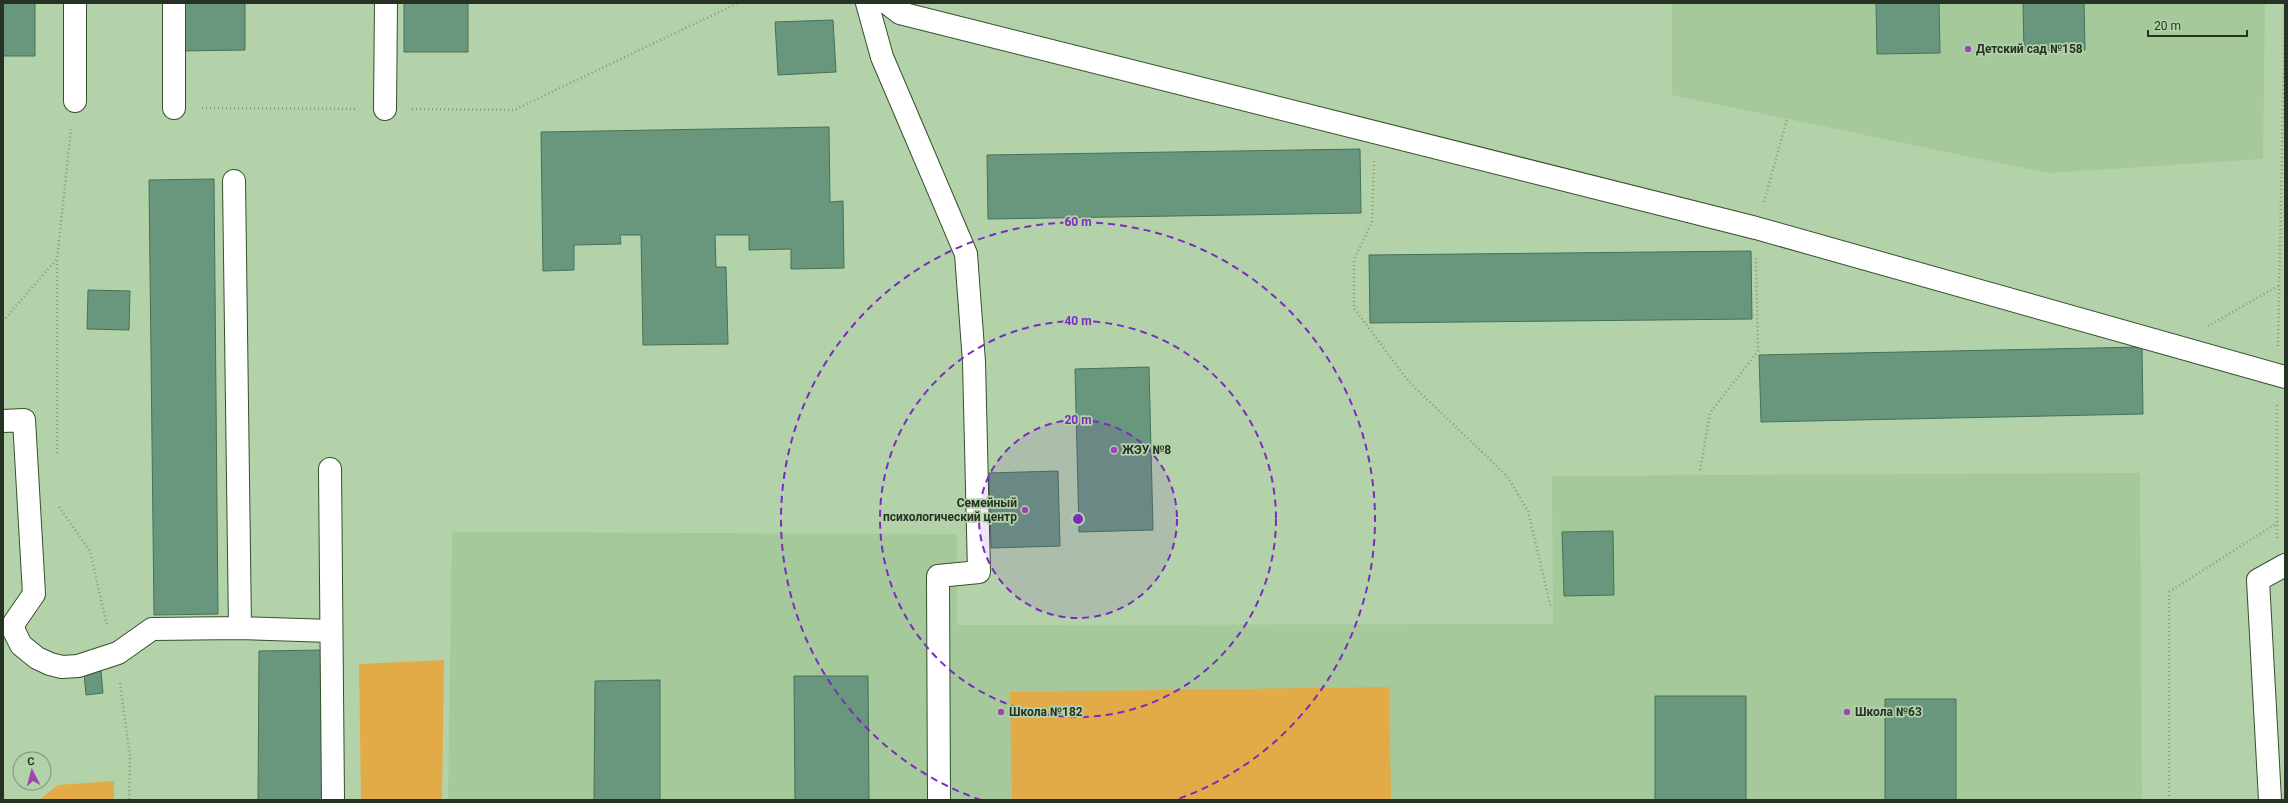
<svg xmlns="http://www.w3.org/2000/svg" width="2288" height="803" font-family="Roboto,sans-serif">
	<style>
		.built { fill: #a5c99b }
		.green { fill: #e3ab48 }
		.building { fill: #69977d; stroke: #447259 }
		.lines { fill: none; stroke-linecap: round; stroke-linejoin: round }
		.minor-casing { stroke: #35502d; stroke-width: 24 }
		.path { stroke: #849c7d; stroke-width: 2.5; stroke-dasharray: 1 3; stroke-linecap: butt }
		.minor { stroke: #fff; stroke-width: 22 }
		.ring { fill: none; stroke: #7b2cbf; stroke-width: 2; stroke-dasharray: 7 5 }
		.poi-dot { fill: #9c45b3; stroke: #b3d2aa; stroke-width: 1.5 }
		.labels { text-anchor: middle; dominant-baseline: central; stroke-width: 3.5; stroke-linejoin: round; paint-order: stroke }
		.poi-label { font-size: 12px; font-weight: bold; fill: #263223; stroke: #b3d2aa; text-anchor: start }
		.centre { fill: #7b2cbf; stroke: #b3d2aa; stroke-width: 2 }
		.ring-label { font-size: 12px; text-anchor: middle; font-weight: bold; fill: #7b2cbf; stroke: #b3d2aa; stroke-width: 3.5; stroke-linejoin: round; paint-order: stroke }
	</style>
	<rect width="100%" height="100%" fill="#b3d2aa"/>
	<path class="built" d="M1672,3h593l-2,156 -214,14 -377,-78z
		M2140,473l2,327h-1694l4,-268 505,2v91l596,-1 -1,-148z"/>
	<path class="green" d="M444,660l-2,140h-81l-2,-136z
		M1389,687l2,113h-379l-2,-108z
		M114,781v19h-75l19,-15z"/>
	<path class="building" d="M3,3h32v53h-32z
		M180,3h65v47l-64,1z
		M404,3h64v49h-64z
		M1876,3h63l1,50 -63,1z
		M2023,3h61l1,47 -61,1z
		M833,20l3,52 -58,3 -3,-53z
		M829,127l1,75 13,-1 1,67 -53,1v-20l-42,1v-15h-34l1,32h10l2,77 -85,1 -2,-110h-21l1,9 -47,1v25l-31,1 -2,-139z
		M1360,149l1,64 -373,6 -1,-64z
		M214,179l4,435 -64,1 -5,-435z
		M1751,251l1,68 -382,4 -1,-68z
		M88,290l42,1 -1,39 -42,-1z
		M2142,347l1,67 -382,8 -2,-67z
		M1149,367l4,163 -74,2 -4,-163z
		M1058,471l2,75 -69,2 -2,-75z
		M1613,531l1,64 -50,1 -2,-64z
		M323,650v150h-65l1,-149z
		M101,671l2,22 -17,2 -2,-22z
		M794,676h74l1,124h-74z
		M660,680v120h-66l1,-119z
		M1655,696h91v104h-91z
		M1885,699h71v101h-71z"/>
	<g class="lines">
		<g class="minor-casing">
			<path id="minor" d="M174,3v105
				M867,3l15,54 84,197 8,108 5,210 -41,4 1,224
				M887,3l13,10 856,215 529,149
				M75,101v-98
				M385,109l1,-106
				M234,181l6,447 91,3
				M3,421l21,-1 10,174 -20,29v8l7,14 16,13 13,6 12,3 16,-1 40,-13 34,-24 88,-1
				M330,469l3,331
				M2270,800l-12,-220 27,-15"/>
		</g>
		<path class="path" d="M202,108l155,1
			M412,109l102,1 224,-107
			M1374,161l-2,61 -18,38v48l55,74 98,94 21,35 23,97
			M1764,202l23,-83
			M3,321l53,-61
			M2208,326l70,-40
			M2278,346l7,-343
			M57,453v-193l14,-131
			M1700,470l10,-57 48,-62 -2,-94
			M59,507l31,44 17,75
			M2277,538v-135
			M120,683l10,74 -1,43
			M2169,800v-208l108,-69"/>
		<use href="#minor" class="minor"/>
	</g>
	<circle cx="1078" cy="519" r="99" fill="#7b2cbf" fill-opacity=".12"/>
	<g class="ring">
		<circle cx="1078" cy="519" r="99"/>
		<circle cx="1078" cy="519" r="198"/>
		<path d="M981 800A297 297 0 1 1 1175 800"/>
	</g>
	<g class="poi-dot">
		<circle cx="1968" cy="49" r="4"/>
		<circle cx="1114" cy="450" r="4"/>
		<circle cx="1025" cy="510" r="4"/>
		<circle cx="1001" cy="712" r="4"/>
		<circle cx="1847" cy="712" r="4"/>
	</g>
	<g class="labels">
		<g class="poi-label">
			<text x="1976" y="49">Детский сад №158</text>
			<text x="1122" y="450">ЖЭУ №8</text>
			<text x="1017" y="503" text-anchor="end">Семейный<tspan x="1017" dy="14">психологический центр</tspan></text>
			<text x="1009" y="712">Школа №182</text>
			<text x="1855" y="712">Школа №63</text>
		</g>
	</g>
	<circle cx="1078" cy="519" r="6" class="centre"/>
	<g class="ring-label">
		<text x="1078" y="226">60 m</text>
		<text x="1078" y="325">40 m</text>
		<text x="1078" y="424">20 m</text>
	</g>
	<rect width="2288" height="803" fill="none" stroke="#263223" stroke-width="8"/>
	<g transform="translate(32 771) rotate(354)"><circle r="19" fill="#b3d2aa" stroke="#7b9274"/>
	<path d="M0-3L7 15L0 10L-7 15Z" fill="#9c45b3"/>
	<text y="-6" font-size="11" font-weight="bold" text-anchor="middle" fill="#263223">С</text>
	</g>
	<path d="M2148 30v6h99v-6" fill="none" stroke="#263223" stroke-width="2"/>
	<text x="2154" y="30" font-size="12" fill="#263223" stroke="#b3d2aa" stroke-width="3" paint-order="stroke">20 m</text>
</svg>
